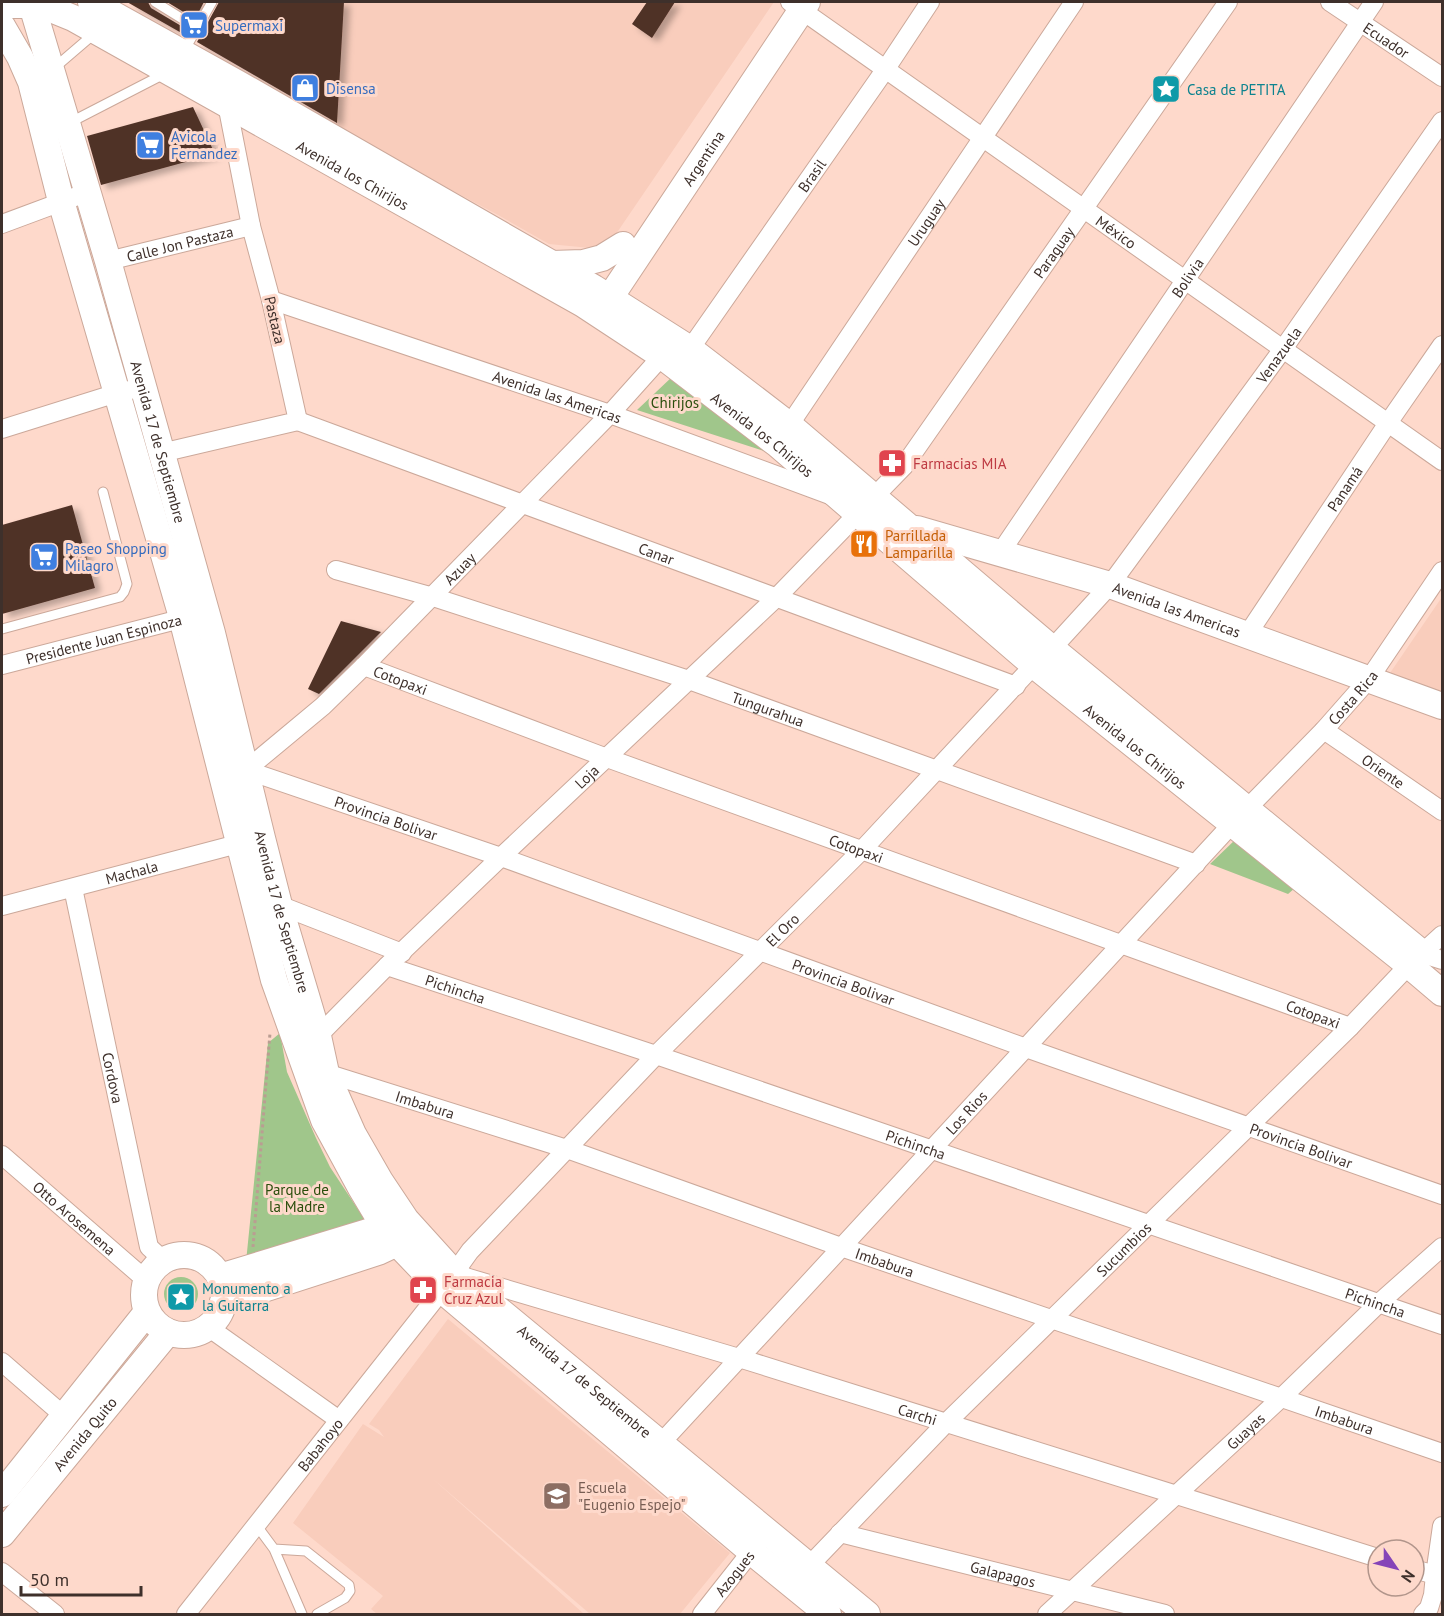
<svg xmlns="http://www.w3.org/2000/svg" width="1444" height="1616" font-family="'PT Sans',sans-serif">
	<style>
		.built { fill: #f9cdbc }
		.green { fill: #a0c68b }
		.building { fill: #503328; filter: url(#shadow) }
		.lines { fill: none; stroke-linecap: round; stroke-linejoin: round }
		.lane-casing { stroke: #cba89a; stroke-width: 11 }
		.street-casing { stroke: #cba89a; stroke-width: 20 }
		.secondary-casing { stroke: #cba89a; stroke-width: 28 }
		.path { stroke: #ba9d92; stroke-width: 3; stroke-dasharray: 3 3; stroke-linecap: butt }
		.lane { stroke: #fff; stroke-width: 9 }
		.street { stroke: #fff; stroke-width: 18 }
		.secondary { stroke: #fff; stroke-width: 26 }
		.labels { text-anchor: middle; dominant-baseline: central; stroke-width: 6; stroke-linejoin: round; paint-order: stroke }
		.shop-label { font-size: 15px; fill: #366cbe; stroke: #fed9cb; text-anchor: start }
		.street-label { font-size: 15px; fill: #3e302b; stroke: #fed9cb }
		.culture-label { font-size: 15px; fill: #0d838f; stroke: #fed9cb; text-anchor: start }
		.park-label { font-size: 15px; fill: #2a4e0c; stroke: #fed9cb }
		.health-label { font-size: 15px; fill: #be3a42; stroke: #fed9cb; text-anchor: start }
		.food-label { font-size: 15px; fill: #c56008; stroke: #fed9cb; text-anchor: start }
		.education-label { font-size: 15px; fill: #785e54; stroke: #fed9cb; text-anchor: start }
	</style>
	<defs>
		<filter id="shadow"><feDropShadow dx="6" dy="4" stdDeviation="3" flood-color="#0004"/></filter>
	</defs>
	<rect width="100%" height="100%" fill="#fed9cb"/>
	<path class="built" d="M343,2h431l-158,232 -13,10 -13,4 -41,-4 -51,-29 -162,-87 1,-29z
		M1442,597v96l-52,-20z
		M448,1319l282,234 -50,61h-90l-158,-136 152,136h-207l-6,-5 12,-13 -90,-73 70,-99 21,13 -5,-7 -10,-6z"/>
	<path class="green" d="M673,376l97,77 -133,-43z
		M1236,839l59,49 -7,6 -78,-30z
		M280,1033l7,39 29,66 14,29 37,56 -121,39 22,-219z
		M164 1294a17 17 0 1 1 34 0a17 17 0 1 1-34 0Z"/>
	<path class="building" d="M127,2h21l3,6 37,22 -3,5z
		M167,2h37l-9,17z
		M219,2h125l-7,121 -140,-81z
		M647,2h28l-23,36 -20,-14z
		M193,107l22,47 -114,31 -14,-49z
		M72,505l23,83 -93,26v-89z
		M341,621l40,11 -62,62 -11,-5z"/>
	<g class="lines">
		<g class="lane-casing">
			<path id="lane" d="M155,2l42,26 -13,23
				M197,28l15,-26
				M53,69l42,-36
				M69,123l97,-50
				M2,629l118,-32 4,-5 3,-8 -24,-92
				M257,1526l17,23
				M302,1614l-28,-65 32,2 43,34 1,6 -5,7 -28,16"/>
		</g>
		<g class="street-casing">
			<g id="street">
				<path id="s1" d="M790,2l652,459"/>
				<path id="s2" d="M1330,2l112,75"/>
				<path d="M2,224l86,-32"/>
				<path id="s3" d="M108,261l143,-35"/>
				<path id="s4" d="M271,300l339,114 220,81"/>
				<path id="s5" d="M690,349l195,-279 45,-68"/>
				<path id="s6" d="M298,421l718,265"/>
				<path d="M2,429l115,-36 26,-6"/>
				<path id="s7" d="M784,433l290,-431"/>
				<path d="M161,453l137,-32 -27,-121 -20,-74 -24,-122 2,-6"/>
				<path id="s8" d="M1000,553l374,-551"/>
				<path id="s9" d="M336,570l97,27 256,83 507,184"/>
				<path id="s10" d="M1247,635l141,-212 54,-78"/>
				<path id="s11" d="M2,665l190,-49"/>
				<path id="s12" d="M364,666l243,92 743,269"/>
				<path id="s13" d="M1324,730l118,81"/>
				<path id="s14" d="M246,770l255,87 525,191 416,147"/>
				<path id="s15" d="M246,770l77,-64 41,-40 246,-252 52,-58 6,-9"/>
				<path id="s16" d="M73,888l76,359 14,13"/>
				<path d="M279,905l123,48"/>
				<path id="s17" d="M2,906l247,-65"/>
				<path d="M1423,954l19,6"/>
				<path id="s18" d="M387,966l269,89 786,270"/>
				<path id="s19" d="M308,1033l10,3 69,-70 114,-109 276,-260 127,-131 324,-464"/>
				<path id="s20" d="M326,1073l241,76 274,98 601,206"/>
				<path id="s21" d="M2,1155l144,125"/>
				<path id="s22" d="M462,1276l277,82 639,200"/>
				<path d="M208,1327l131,93"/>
				<path d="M2,1362l61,53"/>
				<path id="s23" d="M661,1443l571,-619 92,-94 45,-51 73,-108"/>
				<path id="s24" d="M840,1533l325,81"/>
				<path id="s25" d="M808,1567l138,-144 404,-396 59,-62 33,-30"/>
				<path d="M1414,1569l21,6"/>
				<path d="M2,1572l53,42"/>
				<path id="s26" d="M186,1614l256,-324 28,-39 186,-196 207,-206 171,-184 23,-22 53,-58 173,-236 159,-228"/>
				<path id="s27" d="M702,1614l56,-71"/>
				<path id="s28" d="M1047,1614l233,-215 98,-95 64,-57"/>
				<path d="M1423,1614l6,-6 4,-13 2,-20 7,-49"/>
			</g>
		</g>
		<g class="secondary-casing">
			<g id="secondary">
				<path id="s29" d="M31,2l77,259 104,372 50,205 17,67 39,131 8,37 27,61 27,47 26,39 48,53 413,341"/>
				<path d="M91,2l146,81 357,205 96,61 99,76 262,223 372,306"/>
				<path id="s30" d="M2,5h30l14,2 27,11 510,286 79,52 115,88 257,221 375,300 33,28"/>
				<path d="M2,26l18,31 11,25 30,119 119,409 94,370 50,140 37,68 24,40 13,16 44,46 310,262 76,62"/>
				<path d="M552,264l31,-1 19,-5 21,-13"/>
				<path id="s31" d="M601,311l206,-309"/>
				<path id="s32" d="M917,529l193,56 332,121"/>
				<circle cx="184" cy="1295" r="40"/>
				<path d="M220,1277l181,-55"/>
				<path d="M223,1302l155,-50 34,-16"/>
				<path d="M2,1494l145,-182"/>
				<path id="s33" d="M2,1534l166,-202"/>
			</g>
		</g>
		<path class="path" d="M253,1247l17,-214"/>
		<use href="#lane" class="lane"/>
		<use href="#street" class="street"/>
		<use href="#secondary" class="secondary"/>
	</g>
	<defs>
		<g id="supermarket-square" transform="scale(1.5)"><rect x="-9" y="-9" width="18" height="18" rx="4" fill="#3f7fe0" stroke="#fed9cb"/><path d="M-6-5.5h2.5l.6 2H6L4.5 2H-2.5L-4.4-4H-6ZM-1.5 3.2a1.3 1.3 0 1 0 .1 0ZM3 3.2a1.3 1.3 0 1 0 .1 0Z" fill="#fff"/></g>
		<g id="shop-square" transform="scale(1.5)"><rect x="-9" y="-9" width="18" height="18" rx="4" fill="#3f7fe0" stroke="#fed9cb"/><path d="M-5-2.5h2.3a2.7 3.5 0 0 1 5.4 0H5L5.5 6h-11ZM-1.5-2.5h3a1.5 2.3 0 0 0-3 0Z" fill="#fff"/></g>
		<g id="sight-square" transform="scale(1.5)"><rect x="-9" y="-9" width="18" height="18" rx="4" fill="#0f9aa8" stroke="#fed9cb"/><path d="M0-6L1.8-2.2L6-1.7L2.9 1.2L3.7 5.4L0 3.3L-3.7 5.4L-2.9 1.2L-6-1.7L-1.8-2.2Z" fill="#fff"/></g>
		<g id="pharmacy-square" transform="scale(1.5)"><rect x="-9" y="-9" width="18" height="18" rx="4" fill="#e0444e" stroke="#fed9cb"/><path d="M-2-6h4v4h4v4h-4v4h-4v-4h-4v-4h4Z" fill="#fff"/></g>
		<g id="restaurant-square" transform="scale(1.5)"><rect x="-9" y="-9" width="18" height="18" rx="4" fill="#e8710a" stroke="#fed9cb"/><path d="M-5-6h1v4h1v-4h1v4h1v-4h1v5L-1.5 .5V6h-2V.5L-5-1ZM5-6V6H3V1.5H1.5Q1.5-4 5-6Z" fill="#fff"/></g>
		<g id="school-square" transform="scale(1.5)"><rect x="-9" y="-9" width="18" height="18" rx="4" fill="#8d6e63" stroke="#fed9cb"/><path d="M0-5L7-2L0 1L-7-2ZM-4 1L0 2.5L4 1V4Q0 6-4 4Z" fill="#fff"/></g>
	</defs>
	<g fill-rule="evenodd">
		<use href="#supermarket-square" x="194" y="25"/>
		<use href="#shop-square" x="305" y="88"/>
		<use href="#sight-square" x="1166" y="89"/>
		<use href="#supermarket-square" x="150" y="145"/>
		<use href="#pharmacy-square" x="892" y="463"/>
		<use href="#restaurant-square" x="864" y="544"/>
		<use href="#supermarket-square" x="44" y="557"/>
		<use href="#pharmacy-square" x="423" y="1290"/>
		<use href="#sight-square" x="181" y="1297"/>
		<use href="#school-square" x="557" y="1496"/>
	</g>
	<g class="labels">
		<g class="shop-label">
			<text x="215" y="25">Supermaxi</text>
			<text x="326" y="88">Disensa</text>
			<text x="171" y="136">Avicola<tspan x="171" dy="17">Fernandez</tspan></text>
			<text x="65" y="548">Paseo Shopping<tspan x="65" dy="17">Milagro</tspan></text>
		</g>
		<g class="street-label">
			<text stroke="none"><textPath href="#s2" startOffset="68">Ecuador</textPath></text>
			<text stroke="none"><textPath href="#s31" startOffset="184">Argentina</textPath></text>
			<text stroke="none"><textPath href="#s30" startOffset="394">Avenida los Chirijos</textPath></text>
			<text stroke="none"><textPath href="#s5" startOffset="212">Brasil</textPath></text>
			<text stroke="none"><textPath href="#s7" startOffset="254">Uruguay</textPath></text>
			<text stroke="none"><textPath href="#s1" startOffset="399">México</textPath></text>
			<text stroke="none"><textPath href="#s3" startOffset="74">Calle Jon Pastaza</textPath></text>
			<text stroke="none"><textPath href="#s19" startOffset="1089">Paraguay</textPath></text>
			<text stroke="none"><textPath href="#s8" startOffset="333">Bolivia</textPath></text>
			<text transform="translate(275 320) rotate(77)">Pastaza</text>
			<text stroke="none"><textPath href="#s26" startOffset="1670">Venazuela</textPath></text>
			<text stroke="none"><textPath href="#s4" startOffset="302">Avenida las Americas</textPath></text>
			<text stroke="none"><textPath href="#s30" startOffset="880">Avenida los Chirijos</textPath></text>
			<text stroke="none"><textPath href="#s29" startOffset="458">Avenida 17 de Septiembre</textPath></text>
			<text stroke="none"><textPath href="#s10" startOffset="176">Panamá</textPath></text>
			<text stroke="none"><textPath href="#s6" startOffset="382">Canar</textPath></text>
			<text stroke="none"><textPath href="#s15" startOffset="294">Azuay</textPath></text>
			<text stroke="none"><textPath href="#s32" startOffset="272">Avenida las Americas</textPath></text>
			<text stroke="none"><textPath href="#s11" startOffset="105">Presidente Juan Espinoza</textPath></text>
			<text stroke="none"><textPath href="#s12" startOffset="39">Cotopaxi</textPath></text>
			<text stroke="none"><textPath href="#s23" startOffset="1017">Costa Rica</textPath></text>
			<text stroke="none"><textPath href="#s9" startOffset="454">Tungurahua</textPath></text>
			<text stroke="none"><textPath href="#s30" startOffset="1366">Avenida los Chirijos</textPath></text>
			<text stroke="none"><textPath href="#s13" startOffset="72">Oriente</textPath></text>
			<text stroke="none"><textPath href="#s19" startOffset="384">Loja</textPath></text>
			<text stroke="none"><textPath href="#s14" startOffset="148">Provincia Bolivar</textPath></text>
			<text stroke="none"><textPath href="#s12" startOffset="525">Cotopaxi</textPath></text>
			<text stroke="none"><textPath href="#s17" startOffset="134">Machala</textPath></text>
			<text stroke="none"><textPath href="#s29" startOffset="944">Avenida 17 de Septiembre</textPath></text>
			<text stroke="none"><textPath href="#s26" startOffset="909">El Oro</textPath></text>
			<text stroke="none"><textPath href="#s14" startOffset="634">Provincia Bolivar</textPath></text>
			<text stroke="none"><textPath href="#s18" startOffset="72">Pichincha</textPath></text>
			<text stroke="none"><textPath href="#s12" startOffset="1011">Cotopaxi</textPath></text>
			<text stroke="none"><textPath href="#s16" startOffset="194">Cordova</textPath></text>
			<text stroke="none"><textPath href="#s20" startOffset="104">Imbabura</textPath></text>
			<text stroke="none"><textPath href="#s23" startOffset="450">Los Rios</textPath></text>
			<text stroke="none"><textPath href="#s18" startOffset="558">Pichincha</textPath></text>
			<text stroke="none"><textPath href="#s14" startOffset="1120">Provincia Bolivar</textPath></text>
			<text stroke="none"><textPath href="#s21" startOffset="96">Otto Arosemena</textPath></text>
			<text stroke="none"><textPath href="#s25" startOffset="448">Sucumbios</textPath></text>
			<text stroke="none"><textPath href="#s20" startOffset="590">Imbabura</textPath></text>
			<text stroke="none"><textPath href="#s18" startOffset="1044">Pichincha</textPath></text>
			<text stroke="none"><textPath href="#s29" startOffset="1520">Avenida 17 de Septiembre</textPath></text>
			<text stroke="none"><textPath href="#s22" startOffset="476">Carchi</textPath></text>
			<text stroke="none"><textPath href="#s20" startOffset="1076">Imbabura</textPath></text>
			<text stroke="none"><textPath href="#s28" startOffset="270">Guayas</textPath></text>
			<text stroke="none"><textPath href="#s33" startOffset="130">Avenida Quito</textPath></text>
			<text stroke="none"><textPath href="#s26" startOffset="216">Babahoyo</textPath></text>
			<text stroke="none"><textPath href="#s27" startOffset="52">Azogues</textPath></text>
			<text stroke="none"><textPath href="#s24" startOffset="168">Galapagos</textPath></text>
		</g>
		<g class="culture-label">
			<text x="1187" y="89">Casa de PETITA</text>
			<text x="202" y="1288">Monumento a<tspan x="202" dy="17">la Guitarra</tspan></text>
		</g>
		<g class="park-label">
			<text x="675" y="402">Chirijos</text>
			<text x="297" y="1189">Parque de<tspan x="297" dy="17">la Madre</tspan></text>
		</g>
		<g class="health-label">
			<text x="913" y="463">Farmacias MIA</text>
			<text x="444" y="1281">Farmacia<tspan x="444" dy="17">Cruz Azul</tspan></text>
		</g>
		<g class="food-label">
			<text x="885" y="535">Parrillada<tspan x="885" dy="17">Lamparilla</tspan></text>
		</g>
		<g class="education-label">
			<text x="578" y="1487">Escuela<tspan x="578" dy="17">"Eugenio Espejo"</tspan></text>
		</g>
	</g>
	<rect width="1444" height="1616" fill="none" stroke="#3e302b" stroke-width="6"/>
	<g transform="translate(1396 1568) rotate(125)"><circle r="28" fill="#fed9cb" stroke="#b1958b" stroke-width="1.5"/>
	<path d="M0-4.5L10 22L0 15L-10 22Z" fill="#8544b8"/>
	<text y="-9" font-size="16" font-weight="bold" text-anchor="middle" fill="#3e302b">N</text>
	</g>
	<path d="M21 1586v9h120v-9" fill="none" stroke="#3e302b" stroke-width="3"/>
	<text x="30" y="1586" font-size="18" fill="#3e302b" stroke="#fed9cb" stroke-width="4.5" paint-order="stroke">50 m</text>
</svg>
